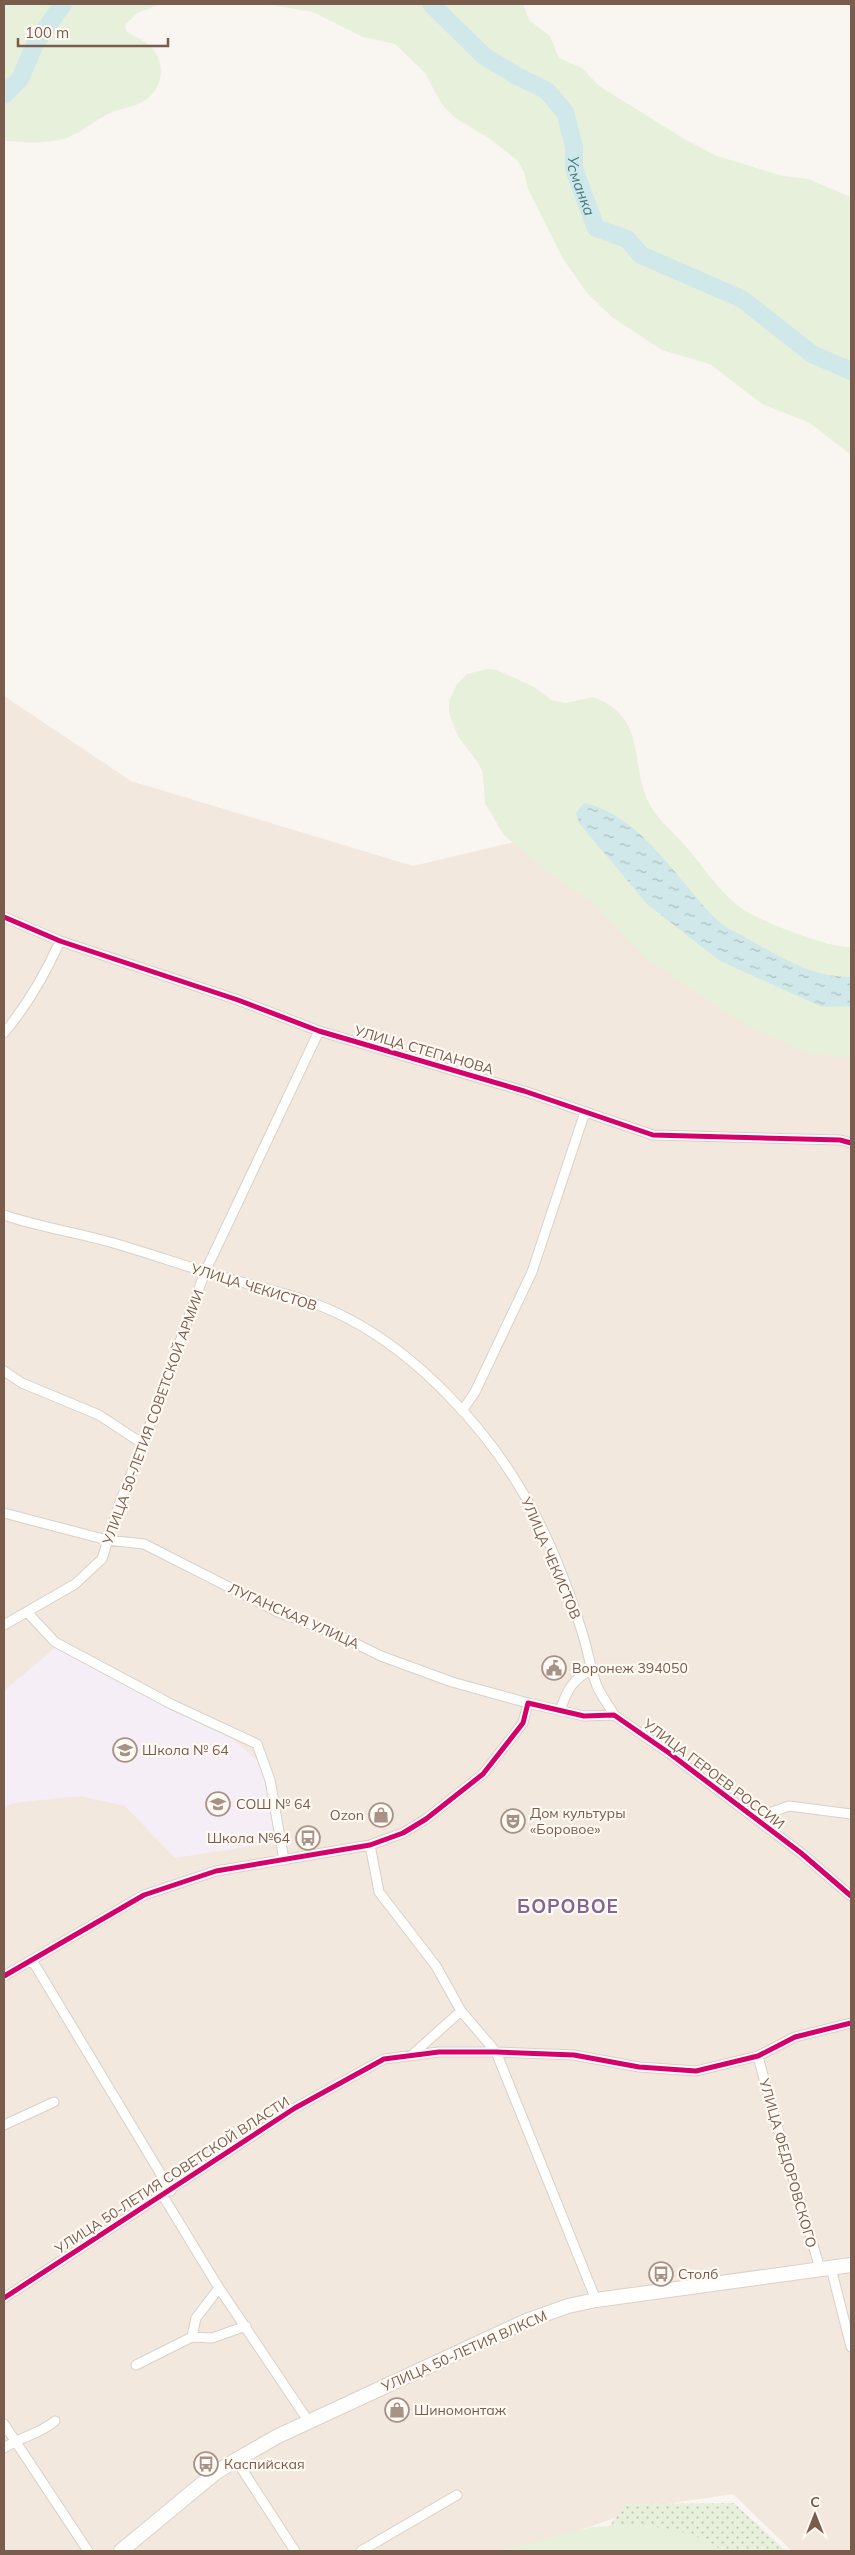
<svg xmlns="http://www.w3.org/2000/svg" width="855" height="2555" font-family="Mulish,sans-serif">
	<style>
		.residential { fill: #f2e8de }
		.education { fill: #f6eef6 }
		.grass { fill: url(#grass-dots) }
		.park { fill: #e7f0db }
		.water { fill: url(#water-ripples) }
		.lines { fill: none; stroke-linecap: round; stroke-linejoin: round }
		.river { stroke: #d0e8ea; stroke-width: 18 }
		.street-casing { stroke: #d7d1cb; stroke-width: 11 }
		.secondary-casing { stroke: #d9d2cb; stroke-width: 16 }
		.street { stroke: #fefefd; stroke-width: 9 }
		.secondary { stroke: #fefefd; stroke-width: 14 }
		.cycleway-casing { stroke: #fffaf3; stroke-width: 8 }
		.cycleway { stroke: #d6006c; stroke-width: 5 }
		.labels { text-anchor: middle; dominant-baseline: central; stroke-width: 4.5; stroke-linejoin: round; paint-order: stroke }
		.street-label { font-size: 14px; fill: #7a5c4d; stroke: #fffaf3 }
		.poi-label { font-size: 14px; fill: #7a5c4d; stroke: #fffaf3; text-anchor: start }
		.water-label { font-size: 15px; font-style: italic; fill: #437c86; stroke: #fffaf3 }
		.district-label { font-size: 19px; font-weight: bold; letter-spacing: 1px; fill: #846695; stroke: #fffaf3 }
	</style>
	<defs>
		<pattern id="grass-dots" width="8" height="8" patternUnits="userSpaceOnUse" patternTransform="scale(1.25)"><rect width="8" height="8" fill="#e7f0db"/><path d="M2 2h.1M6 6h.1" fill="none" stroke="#c0c6b4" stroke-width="1.8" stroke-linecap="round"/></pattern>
		<pattern id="water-ripples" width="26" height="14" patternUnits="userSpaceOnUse" patternTransform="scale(1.25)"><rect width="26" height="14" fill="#d0e8ea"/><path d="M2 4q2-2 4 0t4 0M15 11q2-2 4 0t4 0" fill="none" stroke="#aebfc0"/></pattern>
	</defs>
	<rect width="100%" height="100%" fill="#f9f5f0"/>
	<path class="residential" d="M4,696l127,85 282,85 122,-29 316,177v1537h-59l-59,-57 -87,13 -126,44h-516z"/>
	<path class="education" d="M55,1648l176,90 30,25 15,79 -101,16 -50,-52 -45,-10 -67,7 -9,6v-118z"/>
	<path class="grass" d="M734,2503l52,48h-197l38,-47z"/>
	<path class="park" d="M4,4h157l-24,9 -12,12 1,6c7,5 16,8 23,14 17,15 16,43 -5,56 -11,7 -24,7 -36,13 -10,5 -19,12 -29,18 -23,14 -50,10 -75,9z
		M264,4h259l6,16 21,16 9,22 23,10 17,18 87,54 31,16 66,20 25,3 43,18v258l-41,-32 -48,-19 -52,-40 -48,-14 -50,-33 -25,-24 -25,-36 -34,-68 -4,-17 -7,-12 -28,-22 -34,-20 -14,-15 -16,-30 -30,-29 -32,-7 -50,-25z
		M487,669l10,1 37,17 17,13 15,3 27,-6c54,20 36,62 55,104 8,17 22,28 34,41 20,22 37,51 62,68 18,12 87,39 107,37v111l-44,-5 -53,-24 -22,-13 -86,-58 -51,-53 -46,-32 -46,-39 -18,-31 -2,-30 -5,-10 -20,-27 -9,-23v-12l8,-17 10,-10z
		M640,2525c28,3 59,8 82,26h-223l93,-24z"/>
	<path class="water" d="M584,803c58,13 92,76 132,116 7,8 20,13 29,18 33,19 68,41 106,40v29l-29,1 -102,-46 -73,-57 -68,-81 -3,-10z"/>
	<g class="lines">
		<g class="river">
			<path id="s1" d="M431,4l53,52 33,20 29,14 19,22 9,35v22l22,59 31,11 14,16 101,44 70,55 39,17"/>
			<path d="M4,95l16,-16 15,-35 28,-40"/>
		</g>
		<g class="street-casing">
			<path id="street" d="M4,917l56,24 178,59 81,31 205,60 129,44 187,5 11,3
				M4,1033c24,-29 41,-58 56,-92
				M4,1215c38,13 77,18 116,30 35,10 70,23 106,33 41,11 83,20 121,40 72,37 140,111 179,180 24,41 42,89 56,134 6,18 8,36 15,54 4,10 12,19 17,29
				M4,1371l18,12 77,32 44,29
				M462,1411l13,-19 57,-120 53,-160
				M4,1513l103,27 37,4 134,68 56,21 47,23 71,26 76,21
				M28,1613l27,29 116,62 86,40 13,36 14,80
				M4,1625l71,-41 27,-25 18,-57 23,-58 62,-172 114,-241
				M560,1711c6,-18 12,-33 32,-41
				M755,1818l34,-12 62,8
				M370,1845l9,47 57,74 25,45 35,41 100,248
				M32,1960l139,231
				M4,1976l140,-81 72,-24 154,-26 33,-12 23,-14 57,-45 40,-51 5,-20 56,13 30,-1 55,38 132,100 50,43
				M413,2054l48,-43
				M758,2056c18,72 42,142 62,213
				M4,2125l50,-23
				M163,2196l56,92 90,134
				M831,2268l20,79
				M219,2288l-23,30 -4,19 20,1 34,-12
				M4,2298l291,-190 89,-49 55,-7h57l78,3 65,12 57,4 62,-15 37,-19 56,-14
				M136,2365l56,-28
				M4,2424l84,127
				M4,2448c16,-11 36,-14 51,-27
				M236,2460l59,91
				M361,2551l96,-56"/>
		</g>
		<g class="secondary-casing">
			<path id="secondary" d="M121,2551l94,-78 21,-13 42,-24 248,-115 42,-15 28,-6 255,-35"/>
		</g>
		<use href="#street" class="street"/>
		<use href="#secondary" class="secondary"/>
		<g class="cycleway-casing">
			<path id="cycleway" d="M4,917l56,24 178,59 81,31 205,60 129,44 187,5 11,3
				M4,1976l140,-81 72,-24 154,-26 33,-12 23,-14 57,-45 40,-51 5,-20 56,13 30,-1 55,38 132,100 50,43
				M4,2298l291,-190 89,-49 55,-7h57l78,3 65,12 57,4 62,-15 37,-19 56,-14"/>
		</g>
		<use href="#cycleway" class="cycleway"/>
	</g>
	<defs>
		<g id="civic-ring" transform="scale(1.25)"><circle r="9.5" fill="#fffaf3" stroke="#a69286" stroke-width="1.5"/><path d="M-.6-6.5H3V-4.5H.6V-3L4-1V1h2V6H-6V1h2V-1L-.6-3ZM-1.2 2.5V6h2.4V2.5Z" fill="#a69286"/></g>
		<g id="school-ring" transform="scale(1.25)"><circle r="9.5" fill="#fffaf3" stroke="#a69286" stroke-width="1.5"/><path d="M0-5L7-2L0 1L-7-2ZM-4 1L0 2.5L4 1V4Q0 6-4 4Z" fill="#a69286"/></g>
		<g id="shop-ring" transform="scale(1.25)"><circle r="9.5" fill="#fffaf3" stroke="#a69286" stroke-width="1.5"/><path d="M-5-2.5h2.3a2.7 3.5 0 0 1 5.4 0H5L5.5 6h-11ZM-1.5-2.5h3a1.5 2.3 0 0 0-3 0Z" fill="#a69286"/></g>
		<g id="theatre-ring" transform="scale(1.25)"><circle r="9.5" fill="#fffaf3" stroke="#a69286" stroke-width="1.5"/><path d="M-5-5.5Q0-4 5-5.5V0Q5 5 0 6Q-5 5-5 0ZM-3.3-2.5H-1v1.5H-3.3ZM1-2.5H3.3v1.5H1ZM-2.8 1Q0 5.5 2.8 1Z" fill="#a69286"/></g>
		<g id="bus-ring" transform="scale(1.25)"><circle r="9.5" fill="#fffaf3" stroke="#a69286" stroke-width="1.5"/><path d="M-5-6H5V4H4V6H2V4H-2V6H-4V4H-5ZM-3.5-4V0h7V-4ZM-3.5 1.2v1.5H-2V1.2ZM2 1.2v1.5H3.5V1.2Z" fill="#a69286"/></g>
	</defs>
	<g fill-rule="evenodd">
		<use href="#civic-ring" x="554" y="1668"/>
		<use href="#school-ring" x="125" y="1750"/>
		<use href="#school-ring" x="218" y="1804"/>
		<use href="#shop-ring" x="381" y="1815"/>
		<use href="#theatre-ring" x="513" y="1821"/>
		<use href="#bus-ring" x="308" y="1838"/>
		<use href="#bus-ring" x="661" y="2274"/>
		<use href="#shop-ring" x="397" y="2410"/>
		<use href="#bus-ring" x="206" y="2464"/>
	</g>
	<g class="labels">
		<g class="street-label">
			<text transform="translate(424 1050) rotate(16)">УЛИЦА СТЕПАНОВА</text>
			<text transform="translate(254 1287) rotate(17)">УЛИЦА ЧЕКИСТОВ</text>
			<text transform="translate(153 1417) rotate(-70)">УЛИЦА 50-ЛЕТИЯ СОВЕТСКОЙ АРМИИ</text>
			<text transform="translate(551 1558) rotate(67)">УЛИЦА ЧЕКИСТОВ</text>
			<text transform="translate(294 1616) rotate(24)">ЛУГАНСКАЯ УЛИЦА</text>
			<text transform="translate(714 1774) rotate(37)">УЛИЦА ГЕРОЕВ РОССИИ</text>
			<text transform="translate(788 2163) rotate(74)">УЛИЦА ФЕДОРОВСКОГО</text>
			<text transform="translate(172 2175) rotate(-33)">УЛИЦА 50-ЛЕТИЯ СОВЕТСКОЙ ВЛАСТИ</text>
			<text transform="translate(464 2351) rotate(-24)">УЛИЦА 50-ЛЕТИЯ ВЛКСМ</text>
		</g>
		<g class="poi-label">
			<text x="572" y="1668">Воронеж 394050</text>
			<text x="142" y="1750">Школа № 64</text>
			<text x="236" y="1804">СОШ № 64</text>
			<text x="530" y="1813">Дом культуры<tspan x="530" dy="16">«Боровое»</tspan></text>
			<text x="364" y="1815" text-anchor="end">Ozon</text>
			<text x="290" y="1838" text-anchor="end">Школа №64</text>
			<text x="678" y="2274">Столб</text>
			<text x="414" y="2410">Шиномонтаж</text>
			<text x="224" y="2464">Каспийская</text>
		</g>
		<g class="water-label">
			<text stroke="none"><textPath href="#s1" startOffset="250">Усманка</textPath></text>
		</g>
		<g class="district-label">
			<text x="568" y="1906">БОРОВОЕ</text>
		</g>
	</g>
	<rect width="855" height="2555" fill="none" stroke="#7a5c4d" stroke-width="10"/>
	<g transform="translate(815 2515)" stroke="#fffaf3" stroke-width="4" paint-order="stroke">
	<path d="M0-4L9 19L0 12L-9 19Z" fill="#7a5c4d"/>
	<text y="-8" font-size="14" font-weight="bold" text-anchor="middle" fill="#7a5c4d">С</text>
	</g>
	<path d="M18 38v8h150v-8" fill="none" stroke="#7a5c4d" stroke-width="2.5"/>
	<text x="25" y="38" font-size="15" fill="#7a5c4d" stroke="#fffaf3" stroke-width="4" paint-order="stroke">100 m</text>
</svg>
